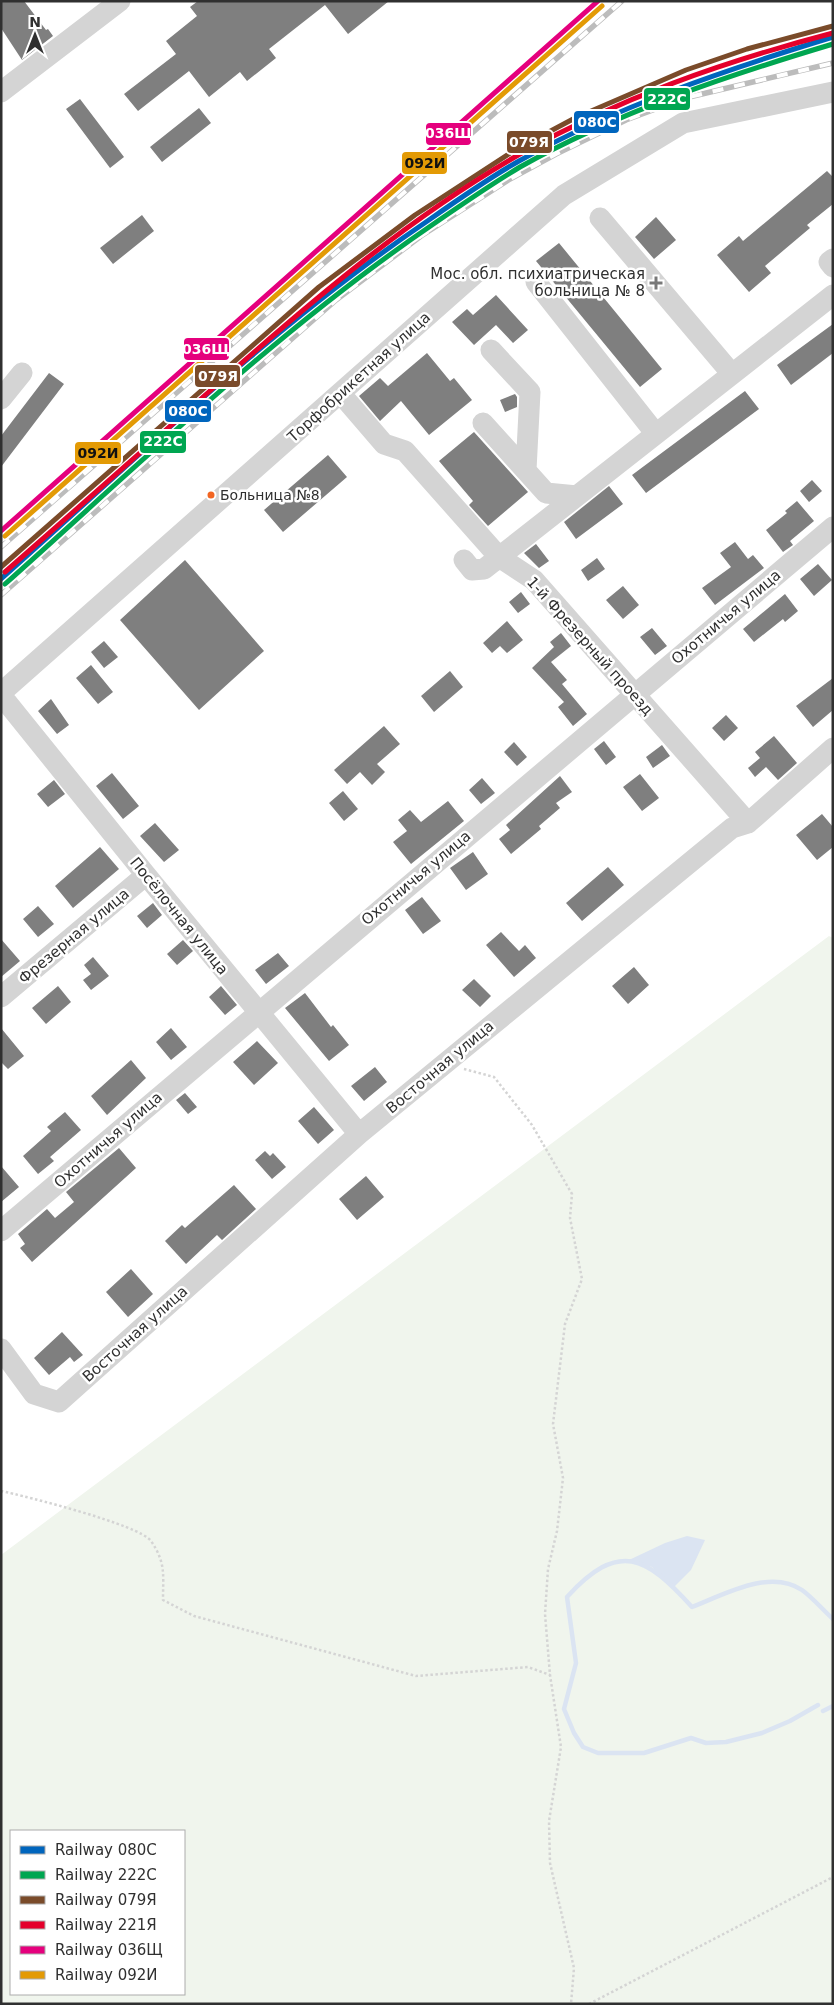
<svg xmlns="http://www.w3.org/2000/svg" width="834" height="2005" font-family="'DejaVu Sans',sans-serif">
	<style>
		.green { fill: #f0f5ed; fill-rule: evenodd }
		.water { fill: #dbe4f2 }
		.lines { fill: none; stroke-linecap: round; stroke-linejoin: round }
		.stream { stroke: #dbe4f2; stroke-width: 4.5 }
		.building { fill: #7f7f7f }
		.path { stroke: #d4d4d4; stroke-width: 2.5; stroke-dasharray: 2.5 2.5; stroke-linecap: butt }
		.minor { stroke: #d4d4d4; stroke-width: 21 }
		.rail-casing { stroke: #bcbcbc; stroke-width: 5.5 }
		.rail { stroke: #fff; stroke-width: 4; stroke-dasharray: 11; stroke-linecap: butt }
		.rail-1-casing { stroke: #fff; stroke-width: 9 }
		.rail-2-casing { stroke: #fff; stroke-width: 9 }
		.rail-3-casing { stroke: #fff; stroke-width: 9 }
		.rail-4-casing { stroke: #fff; stroke-width: 9 }
		.rail-5-casing { stroke: #fff; stroke-width: 9 }
		.rail-6-casing { stroke: #fff; stroke-width: 9 }
		.rail-1 { stroke: #0065bd; stroke-width: 5 }
		.rail-2 { stroke: #00a651; stroke-width: 5 }
		.rail-3 { stroke: #7a4b2a; stroke-width: 5 }
		.rail-4 { stroke: #e4002b; stroke-width: 5 }
		.rail-5 { stroke: #e5007d; stroke-width: 5 }
		.rail-6 { stroke: #e39a05; stroke-width: 5 }
		.poi-dot { fill: #787878; stroke: #fff; stroke-width: 2 }
		.bus-dot { fill: #f26522; stroke: #fff; stroke-width: 2 }
		.labels { text-anchor: middle; dominant-baseline: central; stroke-width: 5; stroke-linejoin: round; paint-order: stroke }
		.bus-label { font-size: 14px; fill: #303030; stroke: #fff; text-anchor: start }
		.poi-label { font-size: 15px; fill: #303030; stroke: #fff; text-anchor: end }
		.street-label { font-size: 15px; fill: #303030; stroke: #fff }
		.line-badge { stroke: #fff; stroke-width: 2 }
		.badge-label { font-size: 14px; text-anchor: middle; font-weight: bold; fill: #fff }
		.pale-badge-label { font-size: 14px; text-anchor: middle; font-weight: bold; fill: #111 }
	</style>
	<rect width="100%" height="100%" fill="#fff"/>
	<path class="green" d="M829,936l4,2v1066h-832v-449zM11,1831h173v163h-173z"/>
	<path class="water" d="M687,1536l18,4 -14,30 -17,17 -22,-20 -23,-7 36,-17z"/>
	<g class="lines">
		<path class="stream" d="M818,1705l-28,16 -28,12 -36,9 -20,1 -15,-5 -47,15h-46l-15,-6 -9,-14 -10,-24 12,-46 -9,-66c52,-57 79,-41 125,10 31,-12 78,-39 110,-17 11,8 21,20 31,29
			M823,1711l10,-5"/>
	</g>
	<path class="building" d="M1,1h23l22,29 2,-1 5,7 -31,24 -21,-32z
		M198,1h191l-41,33 -23,-29 -56,44 7,9 -29,23 -7,-9 -31,25 -20,-26 -51,40 -14,-17 52,-40 -10,-13 31,-25 -7,-9z
		M80,99l44,58 -14,11 -44,-59z
		M199,108l12,15 -49,39 -12,-15z
		M827,171l6,6v27l-26,21 3,3 -45,38 6,7 -22,19 -32,-37 22,-19 4,5z
		M142,215l12,16 -41,33 -13,-16z
		M656,217l20,23 -22,19 -19,-22z
		M559,243l103,126 -22,18 -104,-126z
		M496,295l32,35 -15,13 -17,-18 -22,20 -22,-23 15,-13 6,6z
		M833,324v29l-42,32 -14,-20z
		M427,353l23,28 4,-3 18,22 -43,35 -28,-34 -21,20 -21,-25 21,-18 8,8z
		M49,373l15,11 -63,83v-31z
		M745,391l14,18 -113,84 -14,-18z
		M515,394l2,3v10l-12,5 -5,-12z
		M474,432l54,60 -40,34 -19,-21 4,-4 -34,-40z
		M328,455l19,22 -64,55 -19,-22z
		M812,480l10,11 -13,11 -9,-11z
		M609,486l14,18 -47,35 -12,-17z
		M797,501l17,20 -24,20 3,4 -10,7 -17,-22 21,-17 -2,-2z
		M735,542l13,17 5,-4 11,13 -49,37 -13,-17 29,-21 -11,-14z
		M536,544l13,17 -10,7 -15,-15z
		M597,558l8,11 -17,12 -7,-11z
		M185,560l79,91 -65,59 -79,-90z
		M818,564l14,16 -18,16 -14,-17z
		M623,586l16,19 -16,14 -17,-19z
		M521,592l9,12 -12,9 -9,-11z
		M785,594l13,17 -13,11 -2,-3 -29,23 -11,-13z
		M507,621l16,19 -16,13 -7,-7 -8,7 -9,-10z
		M652,628l15,18 -12,9 -15,-18z
		M561,633l10,13 -20,16 16,18 -5,4 25,30 -14,12 -15,-19 6,-5 -32,-34 22,-21 -4,-5z
		M104,641l14,16 -14,11 -13,-16z
		M91,665l22,27 -15,12 -22,-26z
		M450,671l13,16 -29,25 -13,-16z
		M833,678v32l-20,17 -17,-21z
		M51,699l18,26 -12,9 -19,-23z
		M726,715l12,13 -14,13 -12,-13z
		M384,726l16,18 -23,20 8,8 -13,13 -12,-13 -13,12 -13,-14z
		M774,736l23,27 -19,17 -12,-13 -11,10 -7,-9 12,-10 -5,-6z
		M604,741l12,16 -10,8 -12,-16z
		M514,742l13,15 -10,9 -13,-14z
		M662,745l8,11 -17,12 -7,-11z
		M112,773l27,33 -16,13 -27,-33z
		M640,774l19,24 -17,13 -19,-24z
		M560,776l12,16 -16,11 4,5 -21,18 2,3 -30,25 -12,-15 11,-9 -4,-5z
		M482,778l13,15 -14,11 -12,-14z
		M54,780l11,14 -17,13 -11,-13z
		M343,791l15,18 -14,12 -15,-18z
		M448,801l16,20 -53,43 -18,-22 14,-11 -9,-11 12,-10 11,12z
		M822,814l11,13v20l-16,13 -21,-25z
		M155,823l24,27 -15,12 -24,-26z
		M100,847l19,22 -46,39 -18,-22z
		M473,852l15,22 -22,16 -16,-22z
		M608,867l16,18 -42,36 -16,-18z
		M422,897l19,24 -18,13 -18,-24z
		M153,903l9,12 -15,13 -10,-12z
		M38,906l16,18 -16,13 -15,-18z
		M501,932l18,19 6,-6 11,13 -22,19 -28,-32z
		M1,939l19,22 -19,16z
		M183,940l10,11 -16,14 -10,-11z
		M278,953l11,13 -23,18 -11,-14z
		M93,957l16,19 -18,14 -8,-10 8,-6 -7,-9z
		M634,967l15,18 -21,19 -16,-18z
		M474,979l17,17 -11,11 -18,-17z
		M58,986l13,16 -25,22 -14,-16z
		M221,986l16,19 -12,10 -16,-18z
		M305,993l26,34 2,-2 16,20 -20,16 -44,-53z
		M1,1028l23,28 -16,13 -7,-7z
		M171,1028l16,19 -16,13 -15,-18z
		M257,1041l21,22 -24,22 -21,-23z
		M131,1060l15,18 -39,37 -16,-19z
		M375,1067l12,15 -23,19 -13,-15z
		M185,1093l12,14 -9,7 -12,-14z
		M314,1107l20,23 -16,14 -20,-23z
		M65,1112l16,18 -31,27 4,4 -16,13 -15,-18 28,-25 -4,-4z
		M119,1148l17,20 -104,94 -12,-14 5,-4 -7,-10 29,-25 8,9 19,-16 -8,-10z
		M265,1151l5,5 3,-3 13,14 -14,12 -17,-19z
		M1,1166l18,21 -18,15z
		M366,1176l18,21 -27,23 -18,-21z
		M234,1185l22,24 -34,31 -5,-5 -31,29 -21,-23 17,-16 3,3z
		M131,1269l22,25 -25,23 -22,-25z
		M62,1332l21,23 -9,7 -4,-5 -21,18 -15,-17z"/>
	<g class="lines">
		<path class="path" d="M464,1069l30,8 38,48 40,69 -2,24 12,61 -17,45 -12,100 10,54 -6,53 -9,38 -3,45 5,61 11,72 -12,74 1,42 24,105 -3,36
			M1,1491c24,5 139,34 150,50 15,22 12,33 12,59l31,16 222,60 112,-9 22,8
			M589,2004l244,-127"/>
		<path class="minor" d="M1,92l119,-91
			M600,218l132,156
			M833,259l-4,3 4,5
			M536,282l120,152
			M491,350l39,42 -4,78
			M341,394l43,50 21,7 94,106 35,23 214,243
			M1,399l21,-26
			M483,423l63,70 31,3
			M464,560l8,10 12,-1 349,-274
			M1,693l563,-498 119,-72 150,-31
			M1,695l145,180 213,259
			M1,997l145,-122
			M1,1231l832,-704
			M1,1349l33,45 25,8 300,-268 373,-306 16,-5 85,-75"/>
		<g class="rail-casing">
			<path id="rail" d="M1,547l621,-546
				M1,595l335,-295 85,-64 89,-57 46,-25 70,-34 59,-22 148,-35"/>
		</g>
		<use href="#rail" class="rail"/>
		<g class="rail-1-casing">
			<path id="rail-1" d="M1,579c138,-123 272,-253 425,-357 30,-21 61,-43 93,-61 99,-55 206,-91 314,-124"/>
		</g>
		<g class="rail-2-casing">
			<path id="rail-2" d="M5,584c139,-124 273,-254 427,-359 29,-20 58,-40 88,-58 98,-55 206,-91 313,-123"/>
		</g>
		<g class="rail-3-casing">
			<path id="rail-3" d="M1,567l318,-280 96,-72 100,-65 60,-32 111,-48 61,-21 86,-23"/>
		</g>
		<g class="rail-4-casing">
			<path id="rail-4" d="M5,572c72,-63 144,-127 215,-190 94,-83 190,-165 300,-228 100,-56 202,-92 313,-121"/>
		</g>
		<g class="rail-5-casing">
			<path id="rail-5" d="M1,531l597,-530"/>
		</g>
		<g class="rail-6-casing">
			<path id="rail-6" d="M5,536l597,-530"/>
		</g>
		<use href="#rail-1" class="rail-1"/>
		<use href="#rail-2" class="rail-2"/>
		<use href="#rail-3" class="rail-3"/>
		<use href="#rail-4" class="rail-4"/>
		<use href="#rail-5" class="rail-5"/>
		<use href="#rail-6" class="rail-6"/>
	</g>
	<path class="poi-dot" d="M653.5 275.5h5v5h5v5h-5v5h-5v-5h-5v-5h5z"/>
	<circle class="bus-dot" cx="211" cy="495" r="4.5"/>
	<g class="labels">
		<g class="bus-label">
			<text x="220" y="495">Больница №8</text>
		</g>
		<g class="poi-label">
			<text x="645" y="274">Мос. обл. психиатрическая<tspan x="645" dy="17">больница № 8</tspan></text>
		</g>
		<g class="street-label">
			<text transform="translate(359 377) rotate(-42)">Торфобрикетная улица</text>
			<text transform="translate(726 617) rotate(-40)">Охотничья улица</text>
			<text transform="translate(590 646) rotate(48)">1-й Фрезерный проезд</text>
			<text transform="translate(416 878) rotate(-40)">Охотничья улица</text>
			<text transform="translate(179 916) rotate(51)">Посёлочная улица</text>
			<text transform="translate(74 936) rotate(-40)">Фрезерная улица</text>
			<text transform="translate(440 1067) rotate(-40)">Восточная улица</text>
			<text transform="translate(108 1140) rotate(-41)">Охотничья улица</text>
			<text transform="translate(135 1334) rotate(-42)">Восточная улица</text>
		</g>
	</g>
	<g class="line-badge">
		<rect x="643" y="87" width="48" height="24" rx="5" fill="#00a651"/>
		<rect x="573" y="110" width="47" height="24" rx="5" fill="#0065bd"/>
		<rect x="425" y="122" width="47" height="24" rx="5" fill="#e5007d"/>
		<rect x="506" y="130" width="47" height="24" rx="5" fill="#7a4b2a"/>
		<rect x="401" y="151" width="47" height="24" rx="5" fill="#e39a05"/>
		<rect x="183" y="337" width="47" height="24" rx="5" fill="#e5007d"/>
		<rect x="194" y="364" width="47" height="24" rx="5" fill="#7a4b2a"/>
		<rect x="164" y="399" width="48" height="24" rx="5" fill="#0065bd"/>
		<rect x="139" y="430" width="48" height="24" rx="5" fill="#00a651"/>
		<rect x="74" y="441" width="48" height="24" rx="5" fill="#e39a05"/>
	</g>
	<g class="badge-label">
		<text x="667" y="104">222С</text>
		<text x="597" y="127">080С</text>
		<text x="449" y="138">036Щ</text>
		<text x="529" y="147">079Я</text>
		<text x="206" y="354">036Щ</text>
		<text x="218" y="381">079Я</text>
		<text x="188" y="416">080С</text>
		<text x="163" y="446">222С</text>
	</g>
	<g class="pale-badge-label">
		<text x="425" y="168">092И</text>
		<text x="98" y="458">092И</text>
	</g>
	<rect width="834" height="2005" fill="none" stroke="#303030" stroke-width="5"/>
	<rect x="10" y="1830" width="175" height="165" fill="#ffffff" stroke="#acacac"/>
	<rect x="20" y="1846" width="25" height="8" fill="#0065bd" stroke="#acacac"/>
	<text x="55" y="1855" font-size="15" fill="#303030">Railway 080С</text>
	<rect x="20" y="1871" width="25" height="8" fill="#00a651" stroke="#acacac"/>
	<text x="55" y="1880" font-size="15" fill="#303030">Railway 222С</text>
	<rect x="20" y="1896" width="25" height="8" fill="#7a4b2a" stroke="#acacac"/>
	<text x="55" y="1905" font-size="15" fill="#303030">Railway 079Я</text>
	<rect x="20" y="1921" width="25" height="8" fill="#e4002b" stroke="#acacac"/>
	<text x="55" y="1930" font-size="15" fill="#303030">Railway 221Я</text>
	<rect x="20" y="1946" width="25" height="8" fill="#e5007d" stroke="#acacac"/>
	<text x="55" y="1955" font-size="15" fill="#303030">Railway 036Щ</text>
	<rect x="20" y="1971" width="25" height="8" fill="#e39a05" stroke="#acacac"/>
	<text x="55" y="1980" font-size="15" fill="#303030">Railway 092И</text>
	<g transform="translate(35 35)" stroke="#ffffff" stroke-width="4" paint-order="stroke">
	<path d="M0-4L9 19L0 12L-9 19Z" fill="#303030"/>
	<text y="-8" font-size="14" font-weight="bold" text-anchor="middle" fill="#303030">N</text>
	</g>
</svg>
